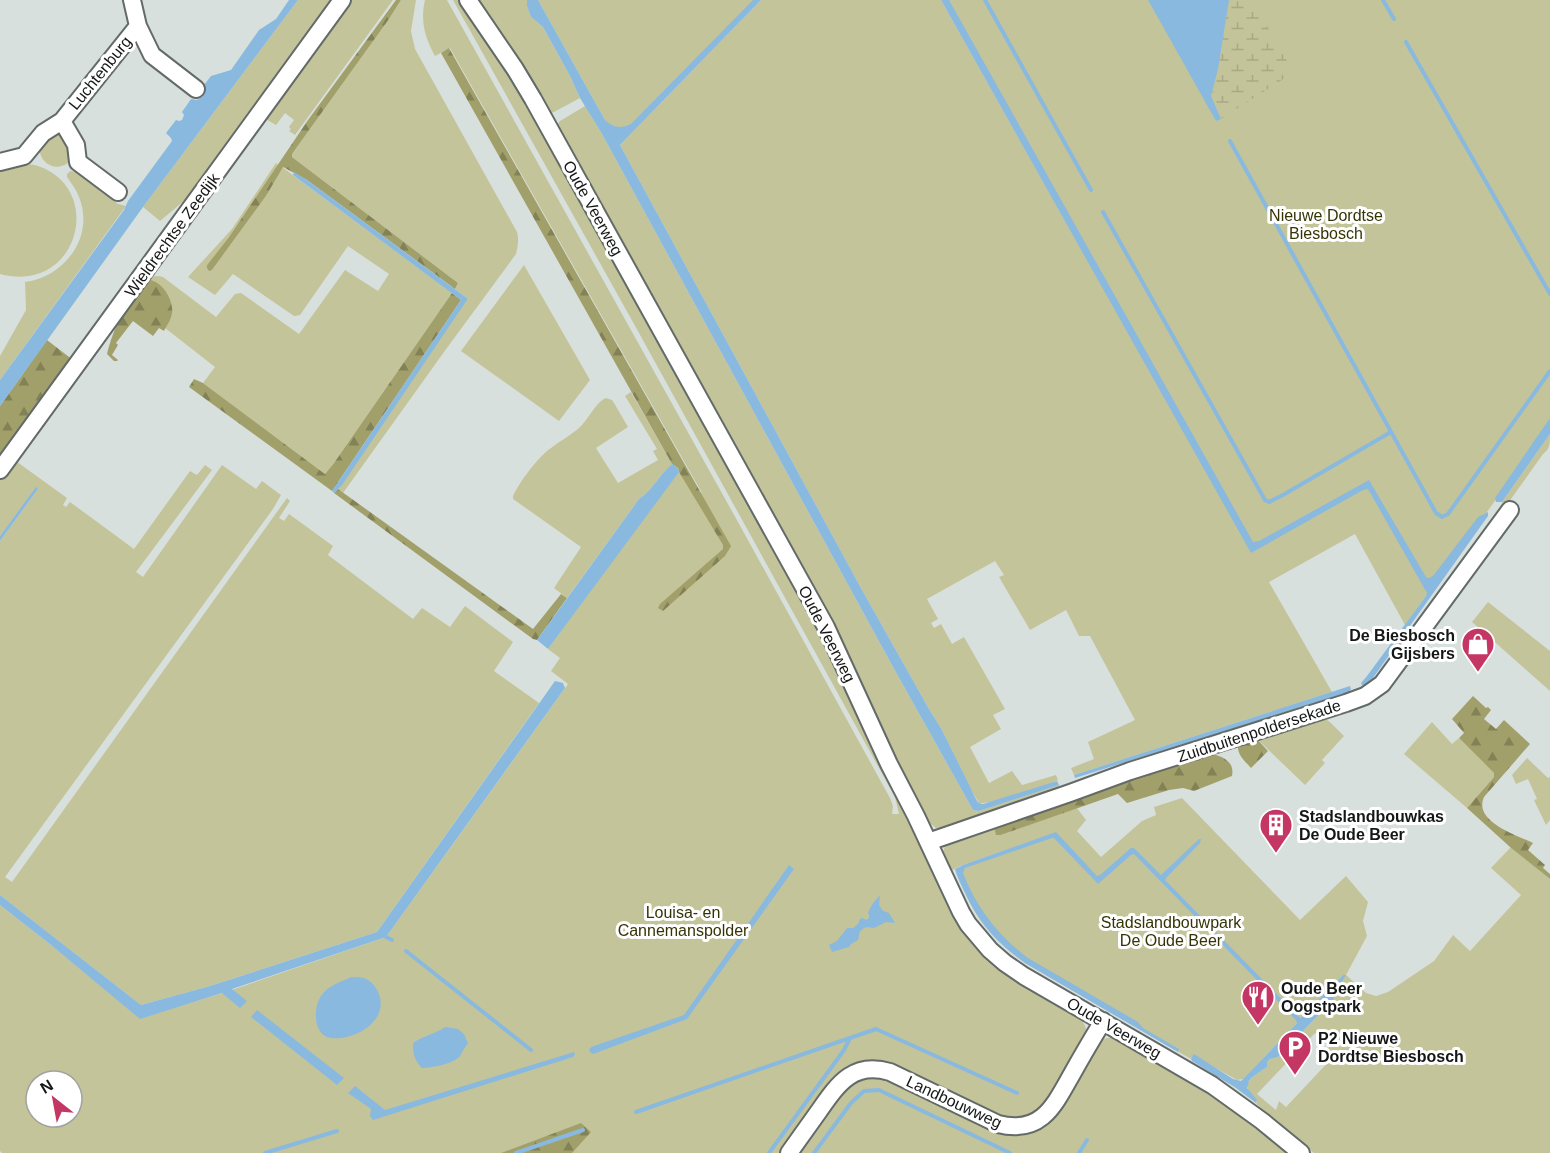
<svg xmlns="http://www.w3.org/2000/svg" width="1550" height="1153" font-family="Arial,sans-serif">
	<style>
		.green { fill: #c4c49a; fill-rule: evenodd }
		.forest { fill: url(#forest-firs) }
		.wetland { fill: url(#wetland-marsh) }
		.water { fill: #89b9de }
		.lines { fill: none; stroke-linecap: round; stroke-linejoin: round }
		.stream { stroke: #89b9de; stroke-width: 4 }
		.minor-casing { stroke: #636a68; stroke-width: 20 }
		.minor { stroke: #fff; stroke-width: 16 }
		.labels { text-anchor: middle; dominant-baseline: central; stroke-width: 6; stroke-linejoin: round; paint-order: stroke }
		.street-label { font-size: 16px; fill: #151716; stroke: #fff }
		.park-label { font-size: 16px; fill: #363406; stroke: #fff }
		.poi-label { font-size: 16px; font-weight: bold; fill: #151716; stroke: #fff; text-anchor: start }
	</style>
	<defs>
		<pattern id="forest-firs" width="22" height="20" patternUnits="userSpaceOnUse" patternTransform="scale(1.5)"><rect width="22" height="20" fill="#a2a06a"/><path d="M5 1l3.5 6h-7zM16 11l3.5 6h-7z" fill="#838156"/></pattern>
		<pattern id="wetland-marsh" width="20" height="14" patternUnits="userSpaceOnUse" patternTransform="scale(1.5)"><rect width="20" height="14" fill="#c4c49a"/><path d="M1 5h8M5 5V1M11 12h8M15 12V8" fill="none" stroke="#a8a884"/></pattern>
	</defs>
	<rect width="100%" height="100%" fill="#d8e0de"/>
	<path class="green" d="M298,0h39l-139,189 -38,32 -17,-14z
		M347,0h46l-98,135 -6,-4 2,-2 -2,-2 5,-7 -9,-7 -9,12 -14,-8z
		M401,0h15l-5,31 4,18 102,183c2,7 1,14 -1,22l-72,98 -101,141 -5,-4 129,-191 -12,-9 3,-6 -166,-126v-3l97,-135z
		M425,0h22l291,522 152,276 3,8 -1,8h7l-4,-17 -261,-473 -181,-324h8l53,80 308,554 85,179 -3,1 50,102 20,27 18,19 25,19 64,36 6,14 15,8 12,-2 92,50 85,66h-1289l-2,-2v-246l51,40 89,73 83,-25 163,-56 182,-253 -17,-13 9,-13 -12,-9 127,-174 4,-3 13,14 10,7 -252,-445 -15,8c-10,-18 -15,-35 -10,-56zM36,1081h36v36h-36z
		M475,0h52v6l4,11 12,10 27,49 10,22 -26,14 -3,1 -5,-2z
		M538,0h218l-136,139 -15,-19z
		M761,0h180l308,547 -304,-547h605v425l-145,200 -50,-91 -86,48 63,110 -258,83 -3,-7 23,-9 -6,-17 47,-22 -45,-84h-11l-13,-26 -36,20 -31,-53 5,-2 -9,-14 -68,38 11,20 -7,4 3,5 7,-4 11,20 12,-7 41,72 -12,6 8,14 -31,18 19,36 23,-12 10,14 34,-10 2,5c-11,6 -67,24 -79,23l-10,-17 -27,-56 -13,-21 -67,-119 -242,-445z
		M585,106l17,28 291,533 80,143 6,1 80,-26v4l-115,41 -8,-2 -11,-9 -368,-694 3,-4z
		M57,133l10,4 4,23c-18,19 -41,-7 -27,-20 3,-2 9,-5 13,-7z
		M20,163c6,1 12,1 18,3 68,23 40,129 -38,108v-105z
		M276,163l2,2 -6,10 -43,62 -22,28 5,5 54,-74 16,-29 170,126 -118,170 -9,11 -122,-91 12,-16 -50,-39c13,-19 6,-34 -11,-47h-9c6,-5 10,-6 18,-4l53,40 19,-23 6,-1 58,41 46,-64 33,21 11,-17 -41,-28 -48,69 -6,1 -61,-42 -18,21 -27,-18 44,-48z
		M70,171l6,1 42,32 8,2 -126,174v-24l26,-46 -1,-28c40,-5 70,-46 54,-85 -3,-8 -8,-14 -12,-20v-3z
		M524,265l66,115 -31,41 -98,-70z
		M631,392l41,72c-13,11 -19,26 -33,35l-72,99 -13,-10 27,-41 -68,-48v-3c7,-15 25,-39 38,-48 10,-8 21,-13 30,-22 8,-8 16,-25 25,-28l6,2 2,3 14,24 -32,21 22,35 40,-23 -5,-9 4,-2 -32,-53z
		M1550,434c0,10 0,15 -7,20l-37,52 -4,-4z
		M13,459l54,39 -4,7 3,2 4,-5 64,47 56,-78 7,4 8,-10 7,5 -76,102 7,5 79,-112 34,24 6,-8 19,14 -8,14 -268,368 7,5 275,-384 3,3 -11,17 5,3 5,-7 44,32 -5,9 85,64 9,-11 28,19 15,-21 48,36 -19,29 45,32 -162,229 -167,54 -69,19 -141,-110v-354l38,-52 -2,-1 -36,48v-59z
		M1488,602l62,49v40l-78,-69z
		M1323,717l8,6 13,13 -22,24 3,3 -20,22 -50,-48z
		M1432,722l20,22 7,-6 35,35v4l-27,31 -63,-54z
		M1527,758l21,20 2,-1v43l-4,5 -12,-25 3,-1 -9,-20 -12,5 -4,-9z
		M1182,798l118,122 46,-44 22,26 -5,19 4,15 -21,39 20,18 10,3 12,-4 46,-31 19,-26 17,16 51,-56 -30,-27 20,-21 39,32v274h-236l-43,-34 -15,-16 1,-1 -9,-11 -1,-6 4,-7 16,-11v-5l3,-3 8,-2 55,-57 10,-25 -100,104 -6,1 -44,-25 -2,4 -166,-96c-23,-17 -41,-34 -54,-58 -6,-11 -9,-24 -14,-36l101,-35 -2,-1 -93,32c-7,2 -10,6 -17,8 -3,-13 -7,-22 4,-33l43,-16 8,11 76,-27 9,12 -9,11 24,26 41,-36 14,-6 -2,-8zM1315,1033l14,14 -4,5 7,6 -46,49 -7,-6 -3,9 -19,-16z"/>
	<path class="forest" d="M396,0h5l-12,19 -97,135v3l166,126 -3,6 -148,-109 -24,-13 -17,29 -54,74 -3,1 -2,-3v-3l22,-28 79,-117z
		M449,48l282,498 -6,10 -62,55 -5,-3 2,-4 63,-55v-4l-44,-73 -1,-4 -6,-4 -231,-411z
		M149,280c13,1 25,20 23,33 -1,7 -5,12 -8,18l-5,-3 -6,8 -20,-15 -17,22 2,2 -6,10 6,5 -1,1h-3l-7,-7c5,-20 22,-67 42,-74z
		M452,293l9,7 -129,191 -143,-104 5,-8 9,4 122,91 9,-11z
		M47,340l26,20 -73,102v-56z
		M338,489l195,140 28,-35 6,4 -30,42 -4,-1 -199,-146z
		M1473,696l13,12 2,-1 3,3 -7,9 12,10 8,-9 26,24 -46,53c-11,25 33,38 49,46l-5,7 17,15 -2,3 7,6v5l-40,-32 -43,-39 27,-31v-4l-35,-35 5,-5 -12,-14z
		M1255,737l13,14 -17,17c-6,-7 -14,-13 -13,-23z
		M1211,754c12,2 24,8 21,22l-38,15 -11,-3 -14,2 -42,13 -9,-9 -117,41h-5l-3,-11z
		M581,1123l10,9 -19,21h-71z"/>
	<path class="wetland" d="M1229,0h23l39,68 -6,10 -64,41 -10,-23 7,-27z"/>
	<path class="water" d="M289,0h9l-155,207 -143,199v-26l124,-170 4,-9 44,-60 -1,-3 -5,-5 10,-13 3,1 3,-1 2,-5 -2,-3 9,-13 6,1 5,-3 1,-4 -2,-4 10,-13 20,-6 28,-40 17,-11z
		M527,0h11l67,120c8,8 16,9 26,4l122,-124h8l-141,145 242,445 67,119 13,21 35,71 2,2 4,1 74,-23 2,4 -80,26 -6,-1 -80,-143 -291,-533 -22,-36 -10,-22 -27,-49 -12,-10 -4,-11z
		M941,0h8l304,542 6,-1 110,-61 57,97 3,1 4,-2 45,-59 10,-5v4l-113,159c-3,5 -7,11 -13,10l-1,-2 6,-7 59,-80 1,-3 -59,-104 -5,1 -112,63z
		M1148,0h81l-11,69 -7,27 10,23 -5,2z
		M294,172l13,8 160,118v2l-125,185 -8,8 -2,-2 129,-191 -168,-125z
		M1550,418v16l-48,68h-6l-1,-4z
		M672,464l6,4 1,4 -131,177 -11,-9 102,-141c14,-9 20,-24 33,-35z
		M36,487l2,2 -38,52v-5z
		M555,681l8,2 2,5 -179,249 -154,52 15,12 -7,7 -18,-15 -82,26 -89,-74 -51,-40v-10l141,110 69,-19 167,-54z
		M1350,686l1,3 -2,3 -274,86 -1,-3z
		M1056,832l41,44 3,-1 31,-27h3l27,27 38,-36h2l-1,4 -34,35 -1,2 134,137 2,1 42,-43h3l-7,11 -6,14 -55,57 -8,2 -3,3v5l-16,11 -2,3 -2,7 10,12 -1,3 -20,-15 -44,-27 -1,-2 2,-4 1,-1 39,25 8,2 56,-58 -1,-3 -162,-166 -3,1 -33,29 -44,-46h-2l-87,30 -2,5c14,36 35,62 65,85l110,64 5,6 36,21 -1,3 -153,-89c-30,-22 -45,-39 -61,-72 -3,-7 -7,-14 -9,-22l8,-4z
		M789,865l5,4 -107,150 -94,35 -2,-1 -2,-3 2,-3 93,-32z
		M880,895l-1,10 4,6 6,2 6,10 -9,-1 -12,6 -8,-1 -6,4 -2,9 -7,4 -2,3 -17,5 -3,-7 8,-4 10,-13h6l5,-4 2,-5 3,-1 3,2 3,-2v-3l-1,-2c3,-9 7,-12 12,-18z
		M352,977c4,0 10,0 14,2 6,3 9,7 12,13 13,28 -23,49 -47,46 -18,-2 -18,-30 -10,-42 8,-11 19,-14 31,-19z
		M257,1010l87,68 -7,7 -86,-68z
		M445,1027l13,2 6,5 4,9c-3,4 -6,9 -8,13 -6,8 -30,12 -38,12 -8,-8 -9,-15 -9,-25 10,-7 22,-9 32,-16z
		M574,1052l1,2 -2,3 -200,63 -3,-4 1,-7 -23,-16 7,-7 30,24z"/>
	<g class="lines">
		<path class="stream" d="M985,0l106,190
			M1383,0l11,19
			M1406,42l144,252
			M1230,141l206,372 6,4 6,-3 102,-143
			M1103,212l162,288 4,2 14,-7 108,-63
			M386,937l6,3
			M406,951l125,99
			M636,1112l240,-83 141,64
			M265,1153l72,-22
			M516,1153l67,-23
			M769,1153l75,-103 6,-12
			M814,1153l37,-50 13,-12 15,-1 131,63
			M1079,1153l8,-13"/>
		<g class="minor-casing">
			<path id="minor" d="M132,0l6,26 14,29 44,34
				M468,0l47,69 18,30 293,528 63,137 27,52 45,96 7,12 22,26 15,13 19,13 188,109 50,36 39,32
				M62,121l14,24 2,17 40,30
				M0,162l24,-6 19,-23 19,-12 76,-95
				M0,470l342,-470
				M928,842l142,-49 60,-22 216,-68 19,-7 17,-12 128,-174
				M789,1153c10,-14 20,-28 30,-42 19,-27 34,-50 71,-39l108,52c43,11 56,-18 74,-50 10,-18 20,-35 31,-53"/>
		</g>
		<use href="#minor" class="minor"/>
	</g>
	<defs>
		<g id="shop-pin" transform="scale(1.725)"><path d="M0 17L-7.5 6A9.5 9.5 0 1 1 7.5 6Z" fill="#c43664" stroke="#fff"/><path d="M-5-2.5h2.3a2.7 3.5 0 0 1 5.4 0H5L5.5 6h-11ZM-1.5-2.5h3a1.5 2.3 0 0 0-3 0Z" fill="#fff"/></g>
		<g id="building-pin" transform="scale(1.725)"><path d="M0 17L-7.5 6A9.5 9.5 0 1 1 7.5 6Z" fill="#c43664" stroke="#fff"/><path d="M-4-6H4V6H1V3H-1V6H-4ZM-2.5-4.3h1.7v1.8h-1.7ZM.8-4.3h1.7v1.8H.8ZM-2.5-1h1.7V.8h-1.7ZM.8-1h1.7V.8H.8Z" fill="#fff"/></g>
		<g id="restaurant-pin" transform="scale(1.725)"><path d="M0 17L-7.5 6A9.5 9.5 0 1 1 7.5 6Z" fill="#c43664" stroke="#fff"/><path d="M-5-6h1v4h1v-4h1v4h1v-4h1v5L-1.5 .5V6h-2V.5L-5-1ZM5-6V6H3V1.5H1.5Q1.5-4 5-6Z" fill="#fff"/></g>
		<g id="parking-pin" transform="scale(1.725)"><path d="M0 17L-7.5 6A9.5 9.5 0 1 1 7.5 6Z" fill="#c43664" stroke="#fff"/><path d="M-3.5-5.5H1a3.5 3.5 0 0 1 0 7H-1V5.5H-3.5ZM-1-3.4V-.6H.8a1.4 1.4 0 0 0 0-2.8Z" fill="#fff"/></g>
	</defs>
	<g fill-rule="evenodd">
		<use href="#shop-pin" x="1478" y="644"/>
		<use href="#building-pin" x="1276" y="825"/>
		<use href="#restaurant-pin" x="1258" y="997"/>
		<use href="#parking-pin" x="1295" y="1047"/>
	</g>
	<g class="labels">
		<g class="street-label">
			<text transform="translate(100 73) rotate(-51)">Luchtenburg</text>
			<text transform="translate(593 208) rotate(61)">Oude Veerweg</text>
			<text transform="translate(172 235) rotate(-54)">Wieldrechtse Zeedijk</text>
			<text transform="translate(827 634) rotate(63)">Oude Veerweg</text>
			<text transform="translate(1259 731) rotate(-18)">Zuidbuitenpoldersekade</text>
			<text transform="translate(1114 1028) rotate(30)">Oude Veerweg</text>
			<text transform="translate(954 1102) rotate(25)">Landbouwweg</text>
		</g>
		<g class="park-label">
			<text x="1326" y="215">Nieuwe Dordtse<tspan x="1326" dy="18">Biesbosch</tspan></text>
			<text x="683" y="912">Louisa- en<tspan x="683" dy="18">Cannemanspolder</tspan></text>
			<text x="1171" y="922">Stadslandbouwpark<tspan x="1171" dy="18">De Oude Beer</tspan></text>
		</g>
		<g class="poi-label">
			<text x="1455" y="635" text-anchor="end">De Biesbosch<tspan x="1455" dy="18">Gijsbers</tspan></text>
			<text x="1299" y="816">Stadslandbouwkas<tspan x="1299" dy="18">De Oude Beer</tspan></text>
			<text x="1281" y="988">Oude Beer<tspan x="1281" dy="18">Oogstpark</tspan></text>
			<text x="1318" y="1038">P2 Nieuwe<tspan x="1318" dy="18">Dordtse Biesbosch</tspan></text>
		</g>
	</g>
	<g transform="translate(54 1099) rotate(329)"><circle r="28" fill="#ffffff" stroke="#a1a2a2" stroke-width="1.5"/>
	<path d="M0-4.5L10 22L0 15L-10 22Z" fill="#c43664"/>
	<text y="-9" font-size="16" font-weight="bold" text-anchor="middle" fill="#151716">N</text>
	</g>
</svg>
